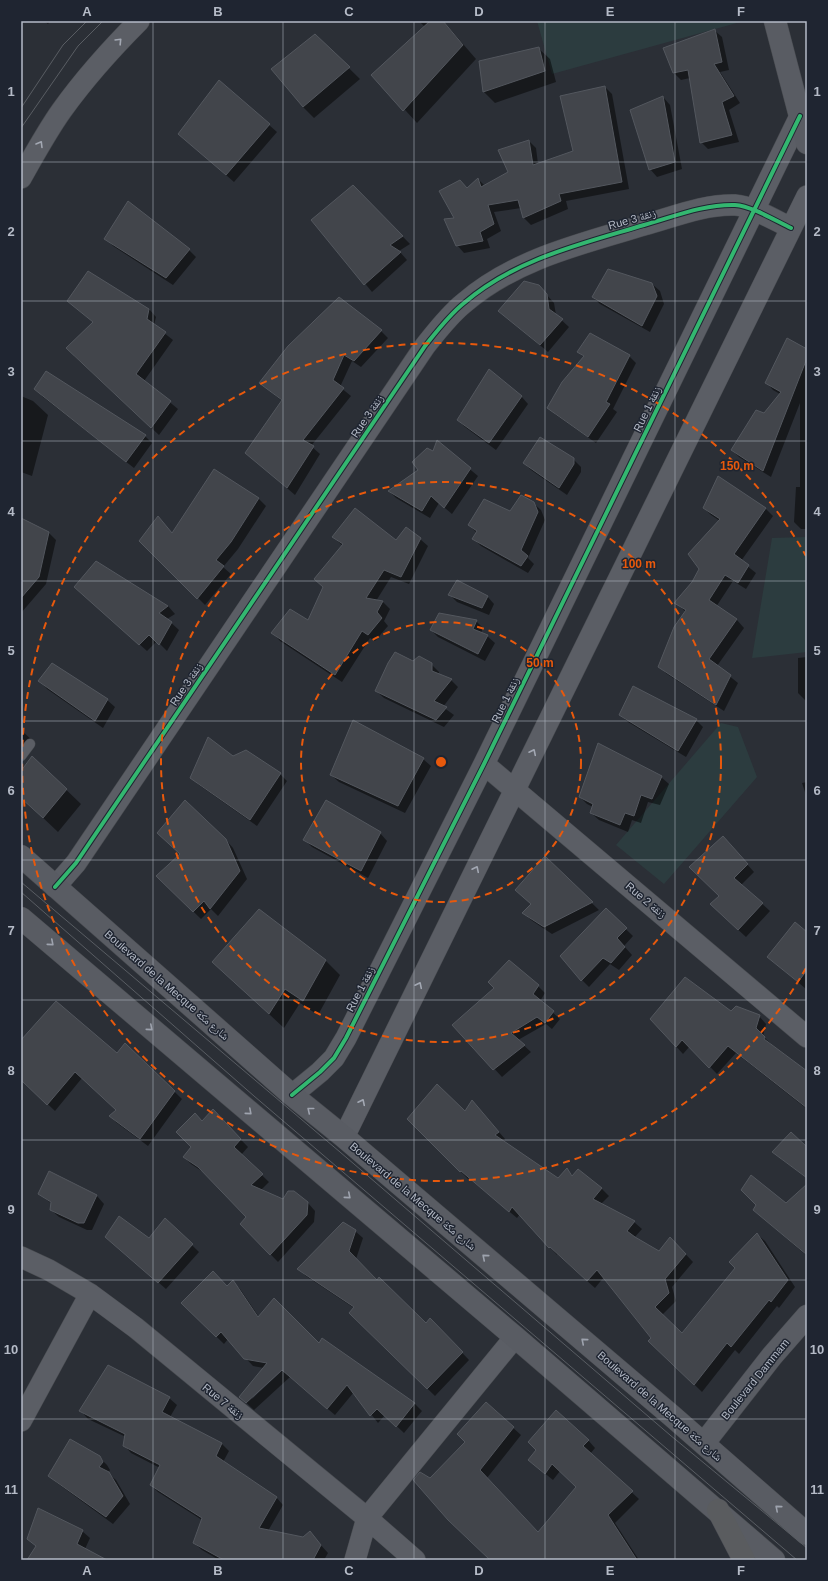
<svg xmlns="http://www.w3.org/2000/svg" width="828" height="1581" font-family="Helvetica,'Noto Naskh Arabic',sans-serif">
	<style>
		.green { fill: #2c3c3f }
		.shadow { fill: #0007; fill-rule: evenodd }
		.building { fill: #42454b; stroke: #53575e }
		.lines { fill: none; stroke-linecap: round; stroke-linejoin: round }
		.lane-casing { stroke: #474a4f; stroke-width: 11 }
		.street-casing { stroke: #474a4f; stroke-width: 22 }
		.secondary-casing { stroke: #474a4f; stroke-width: 23 }
		.highway-casing { stroke: #484b52; stroke-width: 23 }
		.lane { stroke: #5b5e65; stroke-width: 10 }
		.street { stroke: #5b5e65; stroke-width: 21 }
		.secondary { stroke: #595c63; stroke-width: 22 }
		.highway { stroke: #5a5c5f; stroke-width: 22 }
		.tram { stroke: #595d63; stroke-width: 1 }
		.cycleway-casing { stroke: #1f2531; stroke-width: 6 }
		.cycleway { stroke: #33b770; stroke-width: 4 }
		.oneway { stroke: #a3a8b3 }
		.oneway2 { stroke: #9ea3ae }
		.grid { fill: none; stroke: #b5bbc7; stroke-width: 1; stroke-opacity: 0.55 }
		.ring { fill: none; stroke: #e8590c; stroke-width: 2; stroke-dasharray: 7 5 }
		.labels { text-anchor: middle; dominant-baseline: central; stroke-width: 3; stroke-linejoin: round; paint-order: stroke }
		.street-label { font-size: 11px; fill: #b5bbc7; stroke: #1f2531 }
		.centre { fill: #e8590c; stroke: #1f2531; stroke-width: 2 }
		.ring-label { font-size: 12px; text-anchor: middle; font-weight: bold; fill: #e8590c; stroke: #1f2531; stroke-width: 3; stroke-linejoin: round; paint-order: stroke }
		.neatline { fill: none; stroke: #b5bbc7; stroke-width: 1.5 }
		.grid-label { font-size: 13px; text-anchor: middle; font-weight: bold; fill: #b5bbc7 }
	</style>
	<rect width="100%" height="100%" fill="#2b2f36"/>
	<path class="green" d="M537,21h207l-192,53z
		M807,537v115l-55,6 20,-120z
		M721,723l17,4 19,50 -93,107 -48,-39z"/>
	<path class="shadow" d="M44,21h6l-2,3z
		M419,21h27l-2,1 32,37 -59,64 -44,-48 52,-48z
		M714,30l8,7 7,33 -9,2 20,31 -11,7 10,32 -31,7 -7,-7 -11,-64 -9,2 -7,-7z
		M315,35l45,44 -46,39 -11,-11z
		M538,48l12,11 6,23 -61,21 -11,-11 -4,-30z
		M219,81l58,51 -43,50 -55,-48z
		M605,87l7,7 17,95 -63,12 2,8 -37,16 -7,-7 -3,-10 -27,4 7,19 -14,8 3,9 -26,5 -7,-8 -1,-27 12,-29 10,-10 7,7 24,-14 20,-31 7,7 2,16 37,-12z
		M663,97l7,8 12,64 -25,8 -7,-8z
		M353,186l57,58 -11,7 8,9 -35,32 -59,-72z
		M106,238l83,12 7,7 -23,28 -60,-39z
		M652,284l8,7 4,13 -14,28 -50,-28 -7,-7z
		M546,294l8,9 2,12 13,12 -21,25 -49,-41z
		M68,301l81,8 7,8 -2,8 19,15 -29,41 34,28 -19,26 -85,-79 20,-33z
		M381,331l7,7 -27,29 -9,-6 -12,26 11,9 -40,50 9,8 -25,41 -49,-42 36,-52 -22,-18z
		M807,350v179h-6l-7,-7 2,-35h4v-84l-29,74 -32,-20 -7,-7 32,-36 16,-20 -7,-4 -7,-8z
		M578,352l51,4 7,7 -23,46 4,3 -21,31 -40,-28 -7,-7 35,-51z
		M36,389l109,47 7,7 -18,25 -91,-71z
		M21,396l12,5 15,14 -16,61 -11,-4z
		M521,396l7,8 -32,46 -31,-23 -7,-7z
		M437,442l41,34 -26,38 -13,-11 -9,15 -34,-20 -7,-7 30,-20 15,-19z
		M573,459l8,8v5l-14,23 -36,-25 -7,-7z
		M214,470l45,29 7,7 -28,43 -15,18 8,7 -26,31 -64,-64 32,-7z
		M533,503l8,7 4,10 -17,38 6,6 -6,9 -47,-27 -7,-7 2,-7 -7,-7z
		M704,508h61l8,8 -32,45 15,12 -10,16 -13,-8 -17,26 21,13 7,8 -27,38 21,17 -14,28 -57,-37 -8,-7 27,-55 -10,-9 17,-20 27,-62 -9,-6z
		M21,520l28,13 7,7 -10,44 -25,29z
		M333,537l63,4 24,-2 8,7 -19,38 -18,-7 -15,24 7,1 7,7 -6,12 4,5 -13,15 -5,-3 -28,44 -62,-41 -7,-8 36,-12 34,-75z
		M96,562l72,44 7,8 -8,5 12,11 -12,21 -10,-10 -10,10 -64,-57z
		M450,595l37,1 7,8 -5,11 -32,-13z
		M476,621l7,7 -2,5 6,3 8,7 -10,18 -47,-24 -7,-7z
		M807,657v44h-1l-8,-8v-35z
		M413,662l18,2 8,8v3l12,5 7,7 -15,20 11,8 -10,12 -60,-29 -8,-7z
		M40,681l67,19 8,7 -12,21 -56,-39z
		M620,715l76,5 7,7 -17,30 -58,-35z
		M21,730l12,11 -12,15z
		M33,758l48,46 -23,28 -37,-35v-25z
		M423,759l8,7 -26,47 -66,-31 -8,-7z
		M280,774l7,7 -30,45 -58,-41 -7,-7z
		M661,777l8,7 -9,21 -12,-3 -7,21 -9,-3 -4,12 -29,-12 -8,-7 2,-6 -6,-3 -7,-7z
		M807,782v16l-5,-15z
		M380,833l7,8 -19,37 -56,-31 -7,-7z
		M226,840l7,8 14,31 -29,37 -7,-7 -10,10 -44,-43z
		M730,845l24,27 -13,13 29,26 -24,26 -27,-25 1,-16z
		M545,858l54,52 -47,24 -21,-14 -7,-7 8,-9z
		M606,910l27,26 -9,10 8,9 -13,15 -9,-6 -21,23 -7,-7z
		M807,933v54l-1,2 -38,-32z
		M325,960l15,15 -22,40 -18,-12 -16,25 -71,-66z
		M538,986l7,7 -5,8 20,18 -8,10 -6,-5 -28,16 13,12 -29,25 -48,-52z
		M732,1012l27,4 7,8 -3,12 9,9 35,27v37l-71,-56 -19,21 -27,-28 -7,8 -32,-35z
		M21,1041l96,14 8,-11 57,55 -34,47 -31,-23 -7,-7 7,-6 -35,-32 -27,33 -34,-32z
		M479,1109l26,30 -2,3 55,37 9,-9 6,6 5,-6 24,19 7,7 -8,8 33,18 8,7 -8,9 25,15 18,-8 16,17 -21,25 4,14 -14,14 20,19 54,-66 21,-34 8,7 30,46 -16,21 -2,-2 -38,48 -4,-4 -33,42 -52,-51 2,-3 -48,-61 -9,11 -38,-34v1l-37,-41 -3,4 -48,-40 -1,1 -59,-60 56,-6z
		M213,1111l35,36 -7,8 28,27 -8,8 23,10 24,3 7,8 -1,11 -36,40 -37,-38 7,-7 -42,-43 -15,-10 -7,-7 8,-9 11,-26z
		M807,1149v29l-26,-19 -8,-7z
		M49,1172l48,24 7,8 -12,26h-5l-28,-13 -8,-7 1,-6 -13,-10z
		M786,1205l21,6v45l-53,-46z
		M165,1219l34,33 -33,37 -60,-52 43,2z
		M355,1231l8,7 -7,21 21,22 49,43 4,-5 39,41 -34,36 -85,-83 4,-5 -48,-32 -7,-7z
		M233,1282l7,7 19,28 60,27 3,-4 93,64 7,7 -18,22 -19,-18 -7,8 -24,-31 -19,23 -45,-38 -36,33 -14,-13 24,-29 -11,-2 -25,-27 -4,5 -42,-41 45,-15zM285,1366l1,1 -34,32 2,-5z
		M169,1398l8,7 -7,12 52,27 7,7 -6,11 53,35 7,8 -15,26 35,7 7,-5 18,20 -4,7h-105l-17,-10 -8,-7 8,-23 -44,-28 -7,-7 9,-17 -29,-15 -7,-8 2,-8 -38,-18 -7,-8z
		M487,1404l34,31 -34,43 52,55 38,-46 -17,-16 -7,9 -16,-13 51,-27 7,8 -5,6 49,45 -24,24 24,37h-148l-61,-80 37,-38z
		M99,1457l8,8 3,5 -2,3 8,7 14,24 -17,20 -56,-41 -8,-7z
		M82,1531l8,7 -5,11 16,11h-65l1,-13z"/>
	<path class="building" d="M430,21h13l20,24 -60,66 -32,-36z
		M715,29l7,33 -8,2 20,32 -12,6 10,33 -32,8 -12,-73 -15,3 -10,-25z
		M315,34l35,33 -47,40 -32,-38z
		M539,47l6,24 -62,21 -4,-31z
		M219,80l51,44 -44,51 -48,-41z
		M605,86l17,96 -63,12 2,7 -38,17 -5,-18 -30,5 6,19 -14,8 3,9 -27,5 -12,-27 10,-1 -15,-27 21,-11 7,8 11,-10 3,9 27,-15 -10,-22 31,-10 4,25 40,-14 -13,-55z
		M663,96l12,66 -26,8 -19,-60z
		M353,185l50,51 -13,9 11,7 -37,33 -53,-65z
		M128,201l62,48 -24,29 -62,-39z
		M608,269l44,14 5,13 -15,30 -50,-29z
		M88,271l61,38 -2,10 19,13 -30,42 35,27 -20,27 -85,-80 27,-26 -26,-21z
		M524,281l15,4 8,9 2,15 14,10 -23,26 -42,-34z
		M339,297l43,33 -28,31 -10,-6 -11,25 11,8 -41,52 11,6 -27,42 -42,-35 37,-53 -23,-17 29,-37z
		M590,333l40,22 -24,47 4,2 -22,33 -41,-29 15,-26 22,-26 -7,-4z
		M787,338l20,11v9l-44,113 -32,-21 25,-40 8,3 17,-21 -16,-9z
		M489,369l33,27 -33,47 -32,-23z
		M46,371l100,64 -20,27 -92,-73z
		M540,437l34,21v6l-15,24 -36,-25z
		M437,440l34,28 -27,40 -13,-12 -9,15 -34,-20 30,-21 -6,-8 15,-14 6,3z
		M214,469l45,29 -28,44 -15,18 8,6 -27,33 -58,-58 19,-25 14,17z
		M718,476l48,32 -32,46 15,11 -11,18 -13,-8 -16,25 28,19 -28,40 22,16 -15,30 -58,-38 16,-40 12,-17 -12,-7 18,-21 7,-13 -11,-15 32,-35 -17,-11z
		M521,495l13,7 4,10 -17,38 7,6 -7,10 -49,-27 5,-8 -9,-6 16,-26 26,12z
		M355,508l41,32 10,-13 15,11 -20,39 -17,-7 -18,28 17,3 -6,11 5,6 -14,17 -6,-4 -27,44 -64,-42 19,-24 18,11 15,-33 -9,-8 29,-35 -11,-7z
		M21,518l28,14 -10,45 -18,21z
		M96,561l72,45 -9,7 13,9 -13,23 -10,-10 -10,10 -65,-58z
		M457,580l31,16 -6,12 -34,-13z
		M439,613l38,7 -4,9 15,6 -10,19 -48,-24z
		M395,652l18,9 6,-5 13,7v8l20,8 -18,22 13,6 -11,13 -61,-29 13,-28z
		M52,663l56,36 -13,22 -57,-40z
		M633,686l64,33 -19,32 -59,-36z
		M353,720l71,38 -26,48 -68,-31z
		M208,737l25,19 13,-6 35,23 -31,47 -60,-42z
		M598,743l64,33 -10,23 -11,-4 -7,21 -9,-3 -5,12 -30,-12 3,-9 -14,-7z
		M32,756l35,33 -24,29 -22,-20v-27z
		M185,800l41,39 14,32 -30,38 -6,-8 -11,11 -37,-36 24,-22 -23,-21z
		M326,800l55,32 -20,39 -58,-31z
		M723,836l25,28 -14,14 29,25 -25,27 -28,-26 9,-8 -30,-29z
		M545,856l48,46 -49,25 -22,-14 9,-9 -16,-14z
		M606,908l21,20 -10,10 8,9 -14,16 -8,-5 -22,23 -21,-25z
		M259,909l67,51 -23,41 -18,-12 -16,25 -57,-52z
		M795,922l12,10v38l-9,12 -31,-25z
		M509,960l30,25 -6,9 21,17 -9,12 -8,-6 -26,16 14,12 -32,25 -41,-45 42,-37 -6,-6z
		M685,977l46,34 5,-5 24,9 -4,13 9,9 -1,2 43,32v37l-79,-62 -19,22 -27,-28 -6,7 -26,-28z
		M56,1001l61,52 8,-10 50,48 -35,48 -31,-23 7,-6 -41,-38 -28,33 -26,-25v-40z
		M437,1084l28,27 7,-11 27,32 -4,3 63,43 9,-10 5,8 6,-7 24,19 -9,11 42,22 -8,10 8,6 24,14 11,-14 16,17 -21,25 4,14 -14,14 27,26 53,-65 -6,-6 28,-29 31,47 -17,22 -2,-2 -38,47 -4,-4 -33,42 -46,-44 3,-3 -54,-68 -10,11 -37,-34 -1,1 -37,-41 -3,5 -48,-41 -1,1 -53,-53z
		M213,1109l28,30 -7,8 29,27 -12,11 32,14 5,-8h6l14,11 -1,13 -37,40 -30,-31 6,-7 -48,-50 -15,-10 8,-10 -15,-15 19,-19 7,8z
		M791,1132l16,15v31l-35,-26z
		M49,1171l48,24 -13,28h-6l-28,-13 1,-8 -13,-8z
		M751,1175l35,28 21,-19v71l-54,-45 3,-5 -15,-15z
		M119,1216l30,22 16,-20 28,26 -35,39 -53,-46z
		M343,1222l13,8 -7,21 28,29 2,-3 47,46 4,-5 33,34 -36,37 -78,-76 5,-6 -57,-38z
		M213,1271l14,15 6,-6 25,37 16,-19 45,45 3,-5 93,65 -19,24 -19,-18 -7,7 -23,-31 -20,24 -45,-39 -36,33 -7,-6 28,-34 -23,-4 -23,-27 -5,5 -35,-34z
		M108,1365l62,32 -8,15 60,31 -6,13 61,41 -18,31 44,9 7,-6 11,14 -8,15h-89l-31,-17 9,-25 -52,-33 10,-20 -37,-19 2,-12 -46,-23z
		M486,1402l28,25 -34,43 58,62 38,-45 -24,-23 -7,10 -17,-14 8,-10 -8,-8 28,-32 33,30 -6,6 50,45 -25,24 29,45h-147l-42,-40 -35,-40 7,-8 10,6 35,-36 -8,-8z
		M70,1439l30,17 3,6 -4,5 10,5 14,24 -17,21 -58,-41z
		M38,1508l45,22 -6,14 30,16h-80l9,-14 -9,-7z"/>
	<g class="lines">
		<g class="lane-casing">
			<path id="lane" d="M21,756l9,-12"/>
		</g>
		<g class="street-casing">
			<path id="street" d="M21,178c13,-23 26,-47 41,-68 23,-32 49,-61 77,-89
				M484,764l323,273
				M55,887l21,-24 349,-517c12,-15 24,-31 39,-43 51,-44 117,-59 180,-78 29,-8 60,-21 91,-20 17,1 41,16 56,23
				M292,1095l28,-23 14,-14 12,-20 138,-274 316,-648
				M344,1137l463,-941
				M21,1257l28,13 41,24 46,34 231,190 48,42
				M21,1421l69,-127
				M355,1560l12,-42 148,-181"/>
		</g>
		<g class="secondary-casing">
			<path id="secondary" d="M775,21l32,122
				M21,856l271,239 52,42 328,279 135,118
				M21,918l494,419 259,223
				M704,1443l68,-87 35,-40"/>
		</g>
		<g class="highway-casing">
			<path id="highway" d="M718,1510l26,50"/>
		</g>
		<use href="#lane" class="lane"/>
		<use href="#street" class="street"/>
		<use href="#secondary" class="secondary"/>
		<use href="#highway" class="highway"/>
		<path class="tram" d="M21,108l42,-63 24,-24
			M21,128l57,-82 25,-25
			M21,882l319,270 330,283 137,113
			M21,892l233,204 543,464"/>
		<g class="cycleway-casing">
			<path id="cycleway" d="M55,887l21,-24 349,-517c12,-15 24,-31 39,-43 51,-44 117,-59 180,-78 29,-8 60,-21 91,-20 17,1 41,16 56,23
				M292,1095l28,-23 14,-14 12,-20 138,-274 316,-648"/>
		</g>
		<use href="#cycleway" class="cycleway"/>
	</g>
	<defs><path id="oneway-chevron" d="M-2-3.5L2.5 0L-2 3.5" fill="none" stroke-width="1.6" stroke-linecap="round" stroke-linejoin="round"/></defs>
	<g class="oneway">
		<use href="#oneway-chevron" transform="translate(119 41) rotate(-46)"/>
		<use href="#oneway-chevron" transform="translate(40 144) rotate(-59)"/>
		<use href="#oneway-chevron" transform="translate(533 752) rotate(-64)"/>
		<use href="#oneway-chevron" transform="translate(476 869) rotate(-64)"/>
		<use href="#oneway-chevron" transform="translate(419 985) rotate(-64)"/>
		<use href="#oneway-chevron" transform="translate(362 1102) rotate(-64)"/>
	</g>
	<g class="oneway2">
		<use href="#oneway-chevron" transform="translate(51 943) rotate(41)"/>
		<use href="#oneway-chevron" transform="translate(150 1028) rotate(41)"/>
		<use href="#oneway-chevron" transform="translate(310 1110) rotate(-141)"/>
		<use href="#oneway-chevron" transform="translate(249 1112) rotate(41)"/>
		<use href="#oneway-chevron" transform="translate(348 1196) rotate(40)"/>
		<use href="#oneway-chevron" transform="translate(485 1257) rotate(-140)"/>
		<use href="#oneway-chevron" transform="translate(584 1341) rotate(-140)"/>
		<use href="#oneway-chevron" transform="translate(778 1508) rotate(-139)"/>
	</g>
	<path class="grid" d="M153,21v1539M283,21v1539M414,21v1539M545,21v1539M675,21v1539M21,162h786M21,301h786M21,441h786M21,581h786M21,721h786M21,860h786M21,1000h786M21,1140h786M21,1280h786M21,1419h786"/>
	<g class="ring">
		<circle cx="441" cy="762" r="140"/>
		<circle cx="441" cy="762" r="280"/>
		<path d="M806 968A419 419 0 1 1 806 556"/>
	</g>
	<g class="labels">
		<g class="street-label">
			<text transform="translate(632 219) rotate(-16)">Rue 3 زنقة</text>
			<text transform="translate(647 409) rotate(-64)">Rue 1 زنقة</text>
			<text transform="translate(367 416) rotate(-56)">Rue 3 زنقة</text>
			<text transform="translate(186 684) rotate(-56)">Rue 3 زنقة</text>
			<text transform="translate(505 700) rotate(-64)">Rue 1 زنقة</text>
			<text transform="translate(646 900) rotate(40)">Rue 2 زنقة</text>
			<text transform="translate(167 985) rotate(41)">Boulevard de la Mecque شارع مكة</text>
			<text transform="translate(360 989) rotate(-63)">Rue 1 زنقة</text>
			<text transform="translate(413 1196) rotate(40)">Boulevard de la Mecque شارع مكة</text>
			<text transform="translate(755 1379) rotate(-51)">Boulevard Dammam</text>
			<text transform="translate(223 1401) rotate(39)">Rue 7 زنقة</text>
			<text transform="translate(660 1406) rotate(41)">Boulevard de la Mecque شارع مكة</text>
		</g>
	</g>
	<circle cx="441" cy="762" r="6" class="centre"/>
	<g class="ring-label">
		<text x="737" y="470">150 m</text>
		<text x="639" y="568">100 m</text>
		<text x="540" y="667">50 m</text>
	</g>
	<rect width="828" height="1581" fill="none" stroke="#1f2531" stroke-width="44"/>
	<rect x="22" y="22" width="784" height="1537" class="neatline"/>
	<g class="grid-label">
		<text x="87" y="16">A</text>
		<text x="218" y="16">B</text>
		<text x="349" y="16">C</text>
		<text x="479" y="16">D</text>
		<text x="610" y="16">E</text>
		<text x="741" y="16">F</text>
		<text x="11" y="96">1</text>
		<text x="817" y="96">1</text>
		<text x="11" y="236">2</text>
		<text x="817" y="236">2</text>
		<text x="11" y="376">3</text>
		<text x="817" y="376">3</text>
		<text x="11" y="516">4</text>
		<text x="817" y="516">4</text>
		<text x="11" y="655">5</text>
		<text x="817" y="655">5</text>
		<text x="11" y="795">6</text>
		<text x="817" y="795">6</text>
		<text x="11" y="935">7</text>
		<text x="817" y="935">7</text>
		<text x="11" y="1075">8</text>
		<text x="817" y="1075">8</text>
		<text x="11" y="1214">9</text>
		<text x="817" y="1214">9</text>
		<text x="11" y="1354">10</text>
		<text x="817" y="1354">10</text>
		<text x="11" y="1494">11</text>
		<text x="817" y="1494">11</text>
		<text x="87" y="1575">A</text>
		<text x="218" y="1575">B</text>
		<text x="349" y="1575">C</text>
		<text x="479" y="1575">D</text>
		<text x="610" y="1575">E</text>
		<text x="741" y="1575">F</text>
	</g>
</svg>
